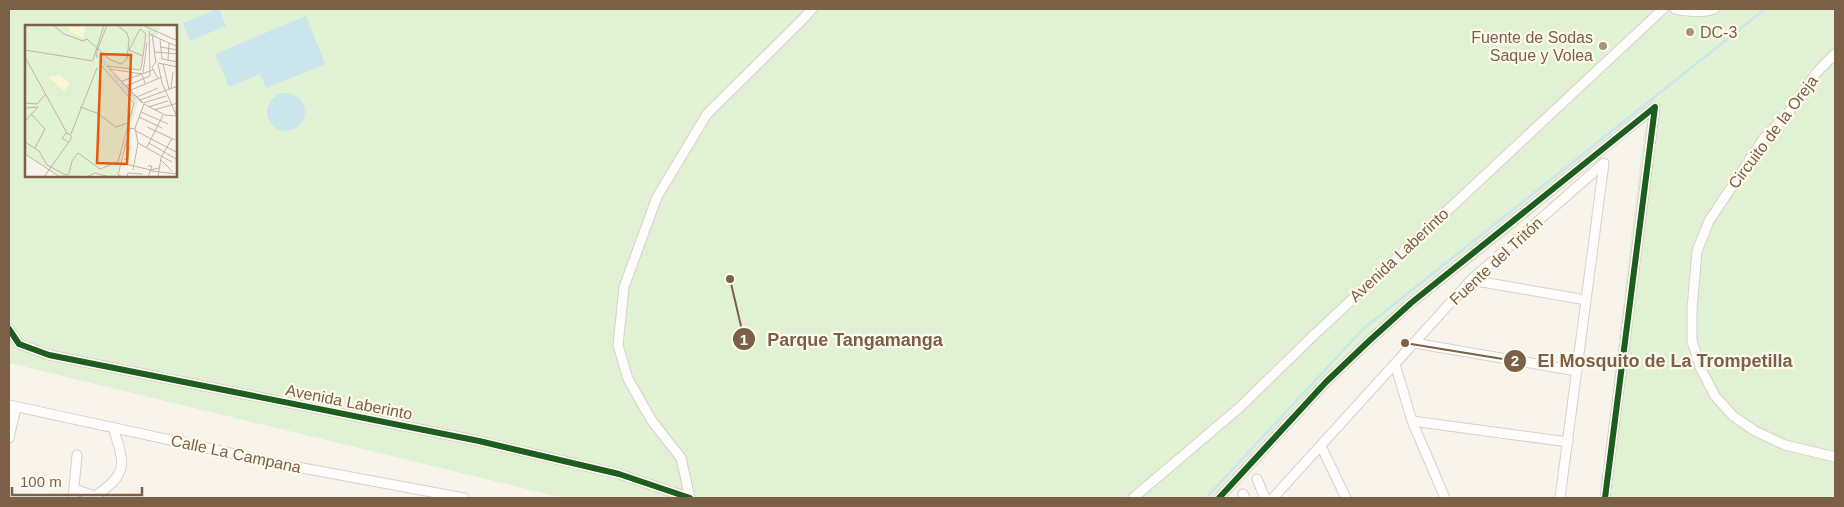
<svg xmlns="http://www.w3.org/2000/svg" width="1844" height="507" font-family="Arial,sans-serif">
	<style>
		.green { fill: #e1f1d4; fill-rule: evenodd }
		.water { fill: #cae5eb }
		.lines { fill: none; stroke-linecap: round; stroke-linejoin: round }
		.stream { stroke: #cae5eb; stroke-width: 2.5 }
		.street-casing { stroke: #d8d1c9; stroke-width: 11 }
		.street { stroke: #fefdfc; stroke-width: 9 }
		.cycleway-casing { stroke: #fffaee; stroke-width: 9 }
		.cycleway { stroke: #1b5e20; stroke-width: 6 }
		.poi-dot { fill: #a79380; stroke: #fffaee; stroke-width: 2 }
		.labels { text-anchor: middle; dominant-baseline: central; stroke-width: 4.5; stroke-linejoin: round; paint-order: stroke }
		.poi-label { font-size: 16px; fill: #7b5f47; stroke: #fffaee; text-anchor: start }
		.street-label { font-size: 16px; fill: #7b5f47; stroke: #fffaee }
		.inset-river { fill: none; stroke: #cae5eb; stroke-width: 2.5 }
		.inset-road { fill: none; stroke: #c2b4a4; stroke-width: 1 }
		.view { fill: #e8590c; fill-opacity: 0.15; stroke: #e8590c; stroke-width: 2.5 }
		.inset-edge { fill: none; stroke: #7b5f47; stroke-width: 2.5 }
		.leader { fill: none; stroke: #7b5f47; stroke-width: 2 }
		.callout-dot { fill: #7b5f47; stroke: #fffaee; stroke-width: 2 }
		.mark-label { font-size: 15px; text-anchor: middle; font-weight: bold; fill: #fff }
		.callout-label { font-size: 18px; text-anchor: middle; font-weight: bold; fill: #7b5f47; stroke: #fffaee; stroke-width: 4.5; stroke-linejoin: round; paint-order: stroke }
	</style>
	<rect width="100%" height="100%" fill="#f8f4eb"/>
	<path class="green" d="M9,9h1826v489h-235l41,-342 6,-39 -135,114 -122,95 -24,22 -83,85 -59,65h-660l-555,-135zM26,26h150v150h-150z"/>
	<path class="water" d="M217,9h2l7,17 -36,15 -7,-18z
		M306,16l19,48 -59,24 -6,-14 -31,13 -14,-33z
		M267 112a19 19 0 1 1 38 0a19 19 0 1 1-38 0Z"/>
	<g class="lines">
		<path class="stream" d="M1206,498l157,-169 402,-320"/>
		<g class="street-casing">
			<path id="street" d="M1675,9c11,3 28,4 39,0
				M1835,54l-18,18 -29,41 -24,25 -55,83 -12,30 -5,58v32l9,28 14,27 18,20 22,15 30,14 50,12
				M1471,280l115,20
				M9,329l10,15 30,11 430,86 140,33 71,24
				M1414,343l163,28
				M1395,364l17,57 33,77
				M9,405l272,59 183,34
				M1412,421l156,21
				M9,438l7,-31
				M1321,446l25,52
				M1257,479l8,19
				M74,489l21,7
				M1243,494l2,4
				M73,498l4,-43
				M95,498v-2c35,-23 29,-33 18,-69
				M690,498l-9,-40 -29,-37 -24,-42 -10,-34 6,-58 33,-90 50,-83 94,-93 11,-12
				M1133,498l106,-90 75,-73 349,-326
				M1219,498l107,-116 43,-41 42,-38 244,-196 -50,391
				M1273,498l198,-218 133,-117
				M1560,498l44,-335"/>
		</g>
		<use href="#street" class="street"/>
		<g class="cycleway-casing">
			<path id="cycleway" d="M9,329l10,15 30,11 430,86 140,33 71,24
				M1219,498l107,-116 43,-41 42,-38 244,-196 -50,391"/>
		</g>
		<use href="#cycleway" class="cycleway"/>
	</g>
	<g class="poi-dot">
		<circle cx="1690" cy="32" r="5"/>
		<circle cx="1603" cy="46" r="5"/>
	</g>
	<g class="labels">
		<g class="poi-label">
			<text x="1700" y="32">DC-3</text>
			<text x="1593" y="37" text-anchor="end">Fuente de Sodas<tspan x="1593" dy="18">Saque y Volea</tspan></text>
		</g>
		<g class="street-label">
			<text transform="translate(1773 132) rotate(-53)">Circuito de la Oreja</text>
			<text transform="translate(1399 255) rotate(-43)">Avenida Laberinto</text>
			<text transform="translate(1496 261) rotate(-43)">Fuente del Tritón</text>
			<text transform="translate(349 402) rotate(11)">Avenida Laberinto</text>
			<text transform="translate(236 454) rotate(12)">Calle La Campana</text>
		</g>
	</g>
	<g transform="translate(25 25)">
		<rect width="152" height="152" fill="#f8f4eb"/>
		<path d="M0,0h43l15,13 2,-13h53l10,5 -3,-5 16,2 -5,10 -9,-5 -6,39 -33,-4 30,34 -22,76 -16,-4 -38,4 -37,-24z" fill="#e1f1d4"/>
		<path d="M43,0h17l-2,13 -12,-6zM35,50l10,9 -6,7 -16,-14z" fill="#fcf6d3"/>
		<path class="inset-river" d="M72,28l10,13M89,50l22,25"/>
		<path class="inset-road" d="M28,0l11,9 19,7 4,-2 22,20 12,5 6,-5 2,-19 -2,-7 -10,-8M117,0l36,16M124,9l29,13M127,9l4,29M135,14l2,20 16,3M135,22l18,3M0,25l68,11M130,27l23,2M0,32l42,76M72,33l-1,-4 11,-29M68,35l11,-35M143,36l1,-18M131,37l-4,5 6,12M133,38l20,4M133,39l4,19 16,36M138,39l6,25M85,44l32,5 3,9M118,48l4,-31M96,56l22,22M97,56l31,-11M101,61l24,-10 -1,-45M146,63l2,-16M106,65l31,-13M112,72l21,-9M115,75l38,-14M0,78l12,1 8,-9M117,78l-35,-37 33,4 1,-1 2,-13 3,-22 -6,-5 -11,21 14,6M118,78l23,-7M119,79l21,11 12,1M55,82l17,6 19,14 12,-4M123,82l20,-6M0,83l13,-1 -13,14M129,85l24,-7M116,87l27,12M6,89l14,15 -10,19M114,92l23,11M122,102l28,13M111,106l42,22M46,109l26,-66M0,117l14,9 8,14 19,10 3,-1 3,-13 6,-8 22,16 18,-7 16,-59 -33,-38M113,118l34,19M124,118l29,17M122,122l16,-32M0,129l35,23M99,134l4,1 1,-14M136,135l11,11M96,138l30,7 8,-2M123,141h4l-4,11M108,145l5,-27 -3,-15 9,-24M126,146l27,3M19,152l27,-38v-4l-5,-2 -4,5 6,4M61,152l9,-4 15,4M98,152l-5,-2 12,-47 5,1M102,152l1,-4 15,1M133,152l3,-19 11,-20"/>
		<path class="view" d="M76,29l30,1 -4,109 -30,-1z"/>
		<rect width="152" height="152" class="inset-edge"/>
	</g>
	<path class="leader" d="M730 279L744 339M1405 343L1515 361"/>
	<g class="callout-dot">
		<circle cx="730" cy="279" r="5"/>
		<circle cx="1405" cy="343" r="5"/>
		<circle cx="744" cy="339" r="12"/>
		<circle cx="1515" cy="361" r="12"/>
	</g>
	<g class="mark-label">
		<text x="744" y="345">1</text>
		<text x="1515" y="366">2</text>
	</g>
	<g class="callout-label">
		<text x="855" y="346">Parque Tangamanga</text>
		<text x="1665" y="367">El Mosquito de La Trompetilla</text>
	</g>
	<rect width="1844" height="507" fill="none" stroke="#7b5f47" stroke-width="20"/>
	<path d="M12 487v8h130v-8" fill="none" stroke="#7b5f47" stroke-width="2.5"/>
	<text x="20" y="487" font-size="15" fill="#7b5f47" stroke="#fffaee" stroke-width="4" paint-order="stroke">100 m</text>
</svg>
